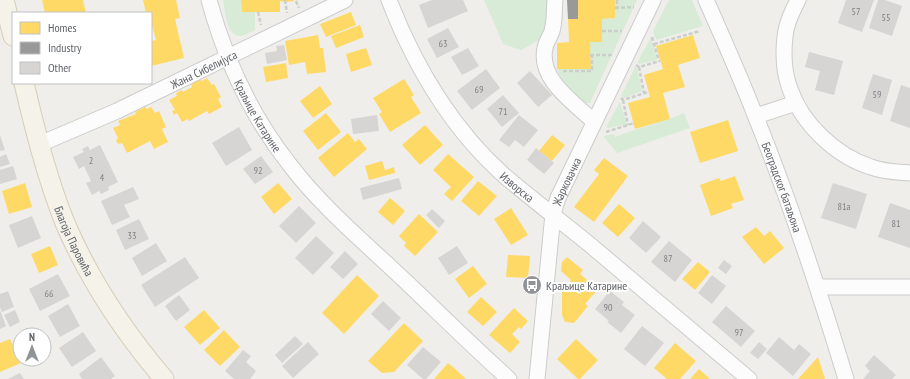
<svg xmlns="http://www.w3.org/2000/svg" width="910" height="379" font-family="'PT Sans Narrow',sans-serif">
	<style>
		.green { fill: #d8ebd6 }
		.homes { fill: #ffd966 }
		.industry { fill: #999 }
		.building { fill: #d6d5d3 }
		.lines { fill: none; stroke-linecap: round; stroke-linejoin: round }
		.minor-casing { stroke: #cbcccc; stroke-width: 17 }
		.major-casing { stroke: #d7ceb8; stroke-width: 21 }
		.path { stroke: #cacfcc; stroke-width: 2.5; stroke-dasharray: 4 2; stroke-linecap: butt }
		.minor { stroke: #fdfcfc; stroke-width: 15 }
		.major { stroke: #f4f2e9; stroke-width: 19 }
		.labels { text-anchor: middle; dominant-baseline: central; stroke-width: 4; stroke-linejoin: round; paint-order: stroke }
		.number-label { font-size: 10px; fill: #7e8184 }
		.street-label { font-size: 12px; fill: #5f6368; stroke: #fff }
		.poi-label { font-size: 12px; fill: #5f6368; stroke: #fff; text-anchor: start }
	</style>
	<rect width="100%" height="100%" fill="#efeeea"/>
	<path class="green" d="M223,0h18l1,11 13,1v18c-4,2 -10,5 -15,6 -14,0 -15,-26 -17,-36z
		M484,0h63l-3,37 -23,13 -18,-6z
		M615,0h22l-47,103h-7c-11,-10 -21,-19 -26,-34h33v-27h12v-23l13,-1z
		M669,0h23l11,26 -47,14 -3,-9z
		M651,37l6,23 -17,4 -3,-1z
		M635,67l2,1 5,23 -18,7 -3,-2z
		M620,102l7,22 -18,4 -3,-1z
		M684,113l6,15 -73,25 -14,-17 11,-2 1,3c23,-9 47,-14 69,-24z"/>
	<path class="homes" d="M42,0h41l3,13h-41z
		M143,0h33l4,18 -5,1 9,39 -33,8v-25l5,-1 -4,-15h-1v-12h-5z
		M241,0h53v1l-9,1 -5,-1v11h-38z
		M578,0h37v18l-13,1v23h-12l1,27h-34v-26l12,-1 -1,-23h10z
		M351,12l5,13 -30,12 -6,-13z
		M360,25l4,12 -28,11 -5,-12z
		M318,35l2,13h3l3,24 -19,2 -2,-12 -16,3 -4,-24z
		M693,35l7,23 -22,7 7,22 -22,6 7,26 -35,10 -7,-26 22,-6 -6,-22 19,-6 -7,-23z
		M366,48l6,17 -21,7 -5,-18z
		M286,63l2,15 -22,4 -3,-15z
		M207,78l5,7 2,-1 7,13 -3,2 4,8 -13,7 -2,-3 -18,10 -1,-2 -6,3 -5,-9 -3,2 -2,-4 3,-1 -6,-10 8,-4 -1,-3 6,-3 1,2 9,-5 -1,-3 10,-5 1,2z
		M404,79l10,16 -3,2 10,16 -31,19 -11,-18 3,-2 -9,-14z
		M320,86l12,18 -19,14 -13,-17z
		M145,107l2,2 4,-2 4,6 4,-2 7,16 -4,2 6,13 -14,7 -4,-8 -23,12 -5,-10 -4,1 -2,-4 2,-2 -5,-10 7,-3 -2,-4 18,-7 -1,-2z
		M326,113l15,19 -23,18 -15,-19z
		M728,120l10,31 -38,12 -10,-31z
		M425,125l18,20 -23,20 -18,-20z
		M348,133l7,9 4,-3 8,10 -33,28 -16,-19z
		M552,135l13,10 -13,16 -13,-10z
		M448,154l26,23 -22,24 -8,-7 7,-7 -18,-17z
		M604,158l24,18 -34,46 -20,-15 25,-33 -5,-4z
		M382,161l3,9 9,-3 1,6 -26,7 -4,-14z
		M735,176l9,24 -13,4 2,4 -22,8 -11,-31 19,-7 2,3z
		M478,181l19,15 -18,20 -18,-15z
		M25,183l7,24 -23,7 -7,-23z
		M278,183l14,16 -18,15 -13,-17z
		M390,198l15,13 -12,14 -15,-13z
		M619,204l16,14 -17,19 -16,-14z
		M511,208l17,27 -17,10 -17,-26z
		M419,214l19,18 -23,24 -11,-10 2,-3 -7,-7z
		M756,227l8,9 6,-5 14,17 -20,16 -22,-27z
		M50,246l8,19 -19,8 -8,-19z
		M508,255l22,1 -2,22 -22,-1z
		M567,257l16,13 -3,4 18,15 -13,15 3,2 -14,17 -9,-1 -3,-7v-24l9,-11 -10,-9 1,-9z
		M698,262l12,10 -15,18 -13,-11z
		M473,266l14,18 -18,14 -14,-19z
		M357,275l22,21 -35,38 -22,-21z
		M481,297l16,15 -14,14 -16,-14z
		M514,308l14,13 -7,8 -2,-2 -7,7 8,8 -10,11 -21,-18z
		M204,310l16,18 -20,17 -16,-18z
		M404,323l19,18 -29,31 -12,1 -14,-12z
		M224,330l16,17 -20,19 -16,-16z
		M10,339l11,24 -21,9v-29z
		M576,339l22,21 -18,19h-2l-21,-20z
		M675,343l21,18 -16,18h-13l-13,-11z
		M818,357l7,22h-27z
		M448,363l5,4 13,12h-32z
		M699,369l11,10h-20z"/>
	<path class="industry" d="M567,0h11v19h-10z"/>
	<path class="building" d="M432,0h31l5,11 -40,17 -9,-23z
		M846,0h28l-12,32 -24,-9z
		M878,0h7l17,6 -10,30 -23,-8z
		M448,28l11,19 -22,11 -10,-19z
		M284,45l3,15 -20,4 -2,-11 12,-2 -1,-5z
		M468,48l11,18 -17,9 -11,-18z
		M809,52l34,9 -9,34 -19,-5 5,-19 -15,-4z
		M486,69l14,19 -28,22 -15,-19z
		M530,71l22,24 -14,12 -21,-24z
		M873,74l19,6 -10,35 -20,-7z
		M901,85l9,3v40l-20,-7z
		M503,95l16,18 -17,14 -15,-18z
		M377,115l2,16 -26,3 -2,-15z
		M519,115l19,15 -14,17 -9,-7 -6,7 -10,-7z
		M239,127l13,23 -26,16 -14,-23z
		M0,135l5,15 -5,1z
		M100,145l18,37 -10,5 1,3 -8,4 -2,-3 -7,4 -6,-12 5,-2 -7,-15 -5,3 -6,-12 11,-5 -2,-3 6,-3 2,4z
		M536,148l18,15 -10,11 -17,-14z
		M6,154l4,10 -10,3v-10z
		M261,156l12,16 -18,12 -12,-15z
		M13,166l4,13 -17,5v-14z
		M399,178l3,11 -39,11 -3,-12z
		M833,183l34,11 -11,35 -35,-11z
		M133,187l6,12 -15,6 6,12 -18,8 -11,-24z
		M890,203l20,7v38l-32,-11z
		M299,206l17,17 -20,20 -17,-17z
		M432,209l13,12 -6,7 -13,-13z
		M32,216l9,22 -23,10 -9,-23z
		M139,219l10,20 -24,11 -9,-20z
		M643,221l18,16 -15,16 -17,-15z
		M316,236l18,17 -21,22 -18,-17z
		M669,241l23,19 -17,22 -24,-20z
		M156,243l11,18 -25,15 -10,-18z
		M457,246l11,17 -19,12 -11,-17z
		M345,251l13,13 -15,15 -13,-12z
		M185,257l14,21 -44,29 -14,-22z
		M724,260l8,6 -6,8 -8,-6z
		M58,274l12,22 -30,15 -11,-22z
		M712,275l14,11 -14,18 -14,-11z
		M8,291l6,16 -12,5 -2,-5v-13z
		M610,291l14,11 -2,3 13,10 -14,18 -14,-11 2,-1 -14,-12z
		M179,295l11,15 -14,11 -11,-15z
		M383,301l18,17 -12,13 -18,-17z
		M68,304l12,22 -20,11 -12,-21z
		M726,306l29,25 -14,16 -29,-25z
		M0,310l6,16 -6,3z
		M15,310l5,12 -10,5 -6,-12z
		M642,326l22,17 -19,23 -21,-17z
		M83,332l13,19 -24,16 -13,-19z
		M295,336l8,8 -21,19 -7,-8z
		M779,337l15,13 5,-6 12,10 -18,22 -27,-23z
		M308,342l11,12 -26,24 -11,-12z
		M759,342l8,7 -9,10 -8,-6z
		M423,347l18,15 -15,17h-3l-16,-14z
		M243,350l8,6 -5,6 10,9 -6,8h-16l-9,-8z
		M874,355l22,20 -4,4h-29l7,-8 -5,-5z
		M101,357l14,19 -4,3h-29l-3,-5z
		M20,373l4,6h-16z"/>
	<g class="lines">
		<g class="minor-casing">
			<g id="minor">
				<path id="s1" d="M209,0c16,59 43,117 81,165 31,41 74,77 111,112 36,34 71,69 108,102"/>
				<path id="s2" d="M389,0c26,67 63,130 118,178 26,22 55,44 82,66 54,45 107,90 160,135"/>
				<path d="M555,0c-1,10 0,21 -3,31 -2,6 -6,11 -7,17 -7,32 30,55 49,74"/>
				<path id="s3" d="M706,0c17,38 34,76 49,115 35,86 64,175 91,264"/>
				<path d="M798,0c-6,12 -12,24 -13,37 -2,17 -1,36 5,52 12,35 46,67 81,78 13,5 26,5 39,6"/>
				<path d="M756,116l40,-13"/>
				<path id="s4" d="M40,144l77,-33 228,-111"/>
				<path d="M818,287h92"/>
				<path id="s5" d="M537,379l16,-165 5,-16 95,-198"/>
			</g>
		</g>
		<g class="major-casing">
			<g id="major">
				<path d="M4,0l9,36"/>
				<path id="s6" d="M24,83c11,47 23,95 41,140 24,56 59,109 99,156"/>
			</g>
		</g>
		<path class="path" d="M285,0l2,13
			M617,0v7
			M296,1l3,7
			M615,8l19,-1
			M258,12l3,13
			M602,31h20
			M652,37l7,24
			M654,44l46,-13
			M590,55h22
			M636,65l3,2 21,-6
			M639,67l5,26
			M563,71h29v-16
			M621,98l2,2 25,-8
			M623,100l5,25
			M606,132l28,-9"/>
		<use href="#minor" class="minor"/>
		<use href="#major" class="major"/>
	</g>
	<defs>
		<g id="bus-disc" transform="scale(1)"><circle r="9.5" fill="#919496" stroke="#fff"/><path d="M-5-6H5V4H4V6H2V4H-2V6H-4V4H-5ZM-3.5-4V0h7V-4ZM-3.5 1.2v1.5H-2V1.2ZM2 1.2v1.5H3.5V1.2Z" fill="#fff"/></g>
	</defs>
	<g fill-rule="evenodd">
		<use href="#bus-disc" x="532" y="285"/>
	</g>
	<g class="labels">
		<g class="number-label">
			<text x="856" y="11">57</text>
			<text x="886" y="17">55</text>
			<text x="443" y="43">63</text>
			<text x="479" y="89">69</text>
			<text x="877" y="94">59</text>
			<text x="503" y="111">71</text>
			<text x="91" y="160">2</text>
			<text x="258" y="170">92</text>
			<text x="102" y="177">4</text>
			<text x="844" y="206">81a</text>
			<text x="896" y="223">81</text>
			<text x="132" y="235">33</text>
			<text x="668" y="258">87</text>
			<text x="49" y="293">66</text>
			<text x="608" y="307">90</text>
			<text x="739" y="332">97</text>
		</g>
		<g class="street-label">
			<text stroke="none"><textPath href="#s4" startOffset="180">Жана Сибелијуса</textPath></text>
			<text stroke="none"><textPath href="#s1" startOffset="126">Краљице Катарине</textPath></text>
			<text stroke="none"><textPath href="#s5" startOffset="201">Жарковачка</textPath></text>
			<text stroke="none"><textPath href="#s2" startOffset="229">Изворска</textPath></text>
			<text stroke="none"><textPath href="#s3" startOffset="202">Београдског батаљона</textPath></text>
			<text stroke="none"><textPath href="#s6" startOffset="166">Благоја Паровића</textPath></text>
		</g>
		<g class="poi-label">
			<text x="546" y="285">Краљице Катарине</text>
		</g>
	</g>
	<rect x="12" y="12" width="140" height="72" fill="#ffffff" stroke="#bfc1c3"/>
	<rect x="20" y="22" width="20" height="12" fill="#ffd966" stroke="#bfc1c3"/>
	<text x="48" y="32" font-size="12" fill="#5f6368">Homes</text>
	<rect x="20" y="42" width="20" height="12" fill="#999999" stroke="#bfc1c3"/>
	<text x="48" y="52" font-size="12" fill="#5f6368">Industry</text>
	<rect x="20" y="62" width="20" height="12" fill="#d6d5d3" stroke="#bfc1c3"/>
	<text x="48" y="72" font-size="12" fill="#5f6368">Other</text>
	<g transform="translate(32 347)"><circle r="19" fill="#ffffff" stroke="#bfc1c3"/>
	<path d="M0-3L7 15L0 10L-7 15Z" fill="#919496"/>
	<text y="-6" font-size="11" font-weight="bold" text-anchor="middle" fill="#5f6368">N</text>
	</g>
</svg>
